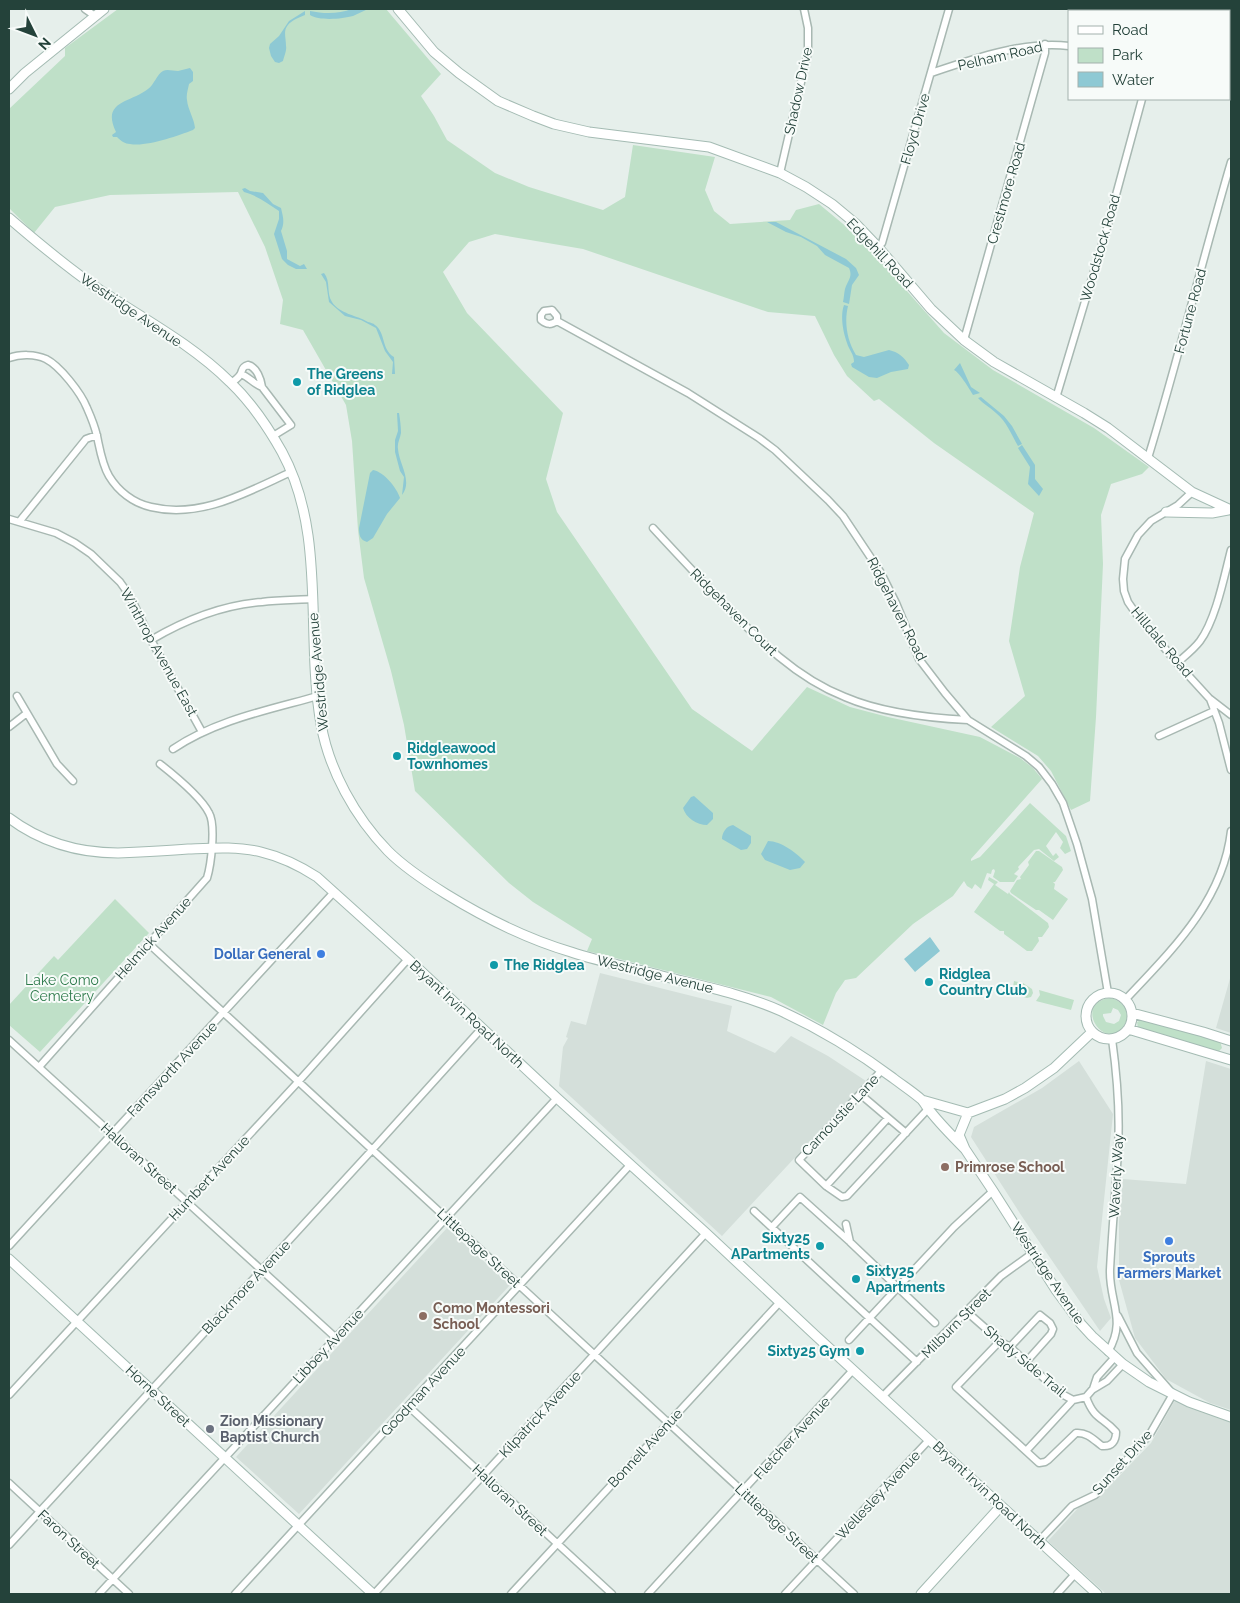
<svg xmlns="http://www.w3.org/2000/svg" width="1240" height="1603" font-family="Raleway,sans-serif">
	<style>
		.built { fill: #d4dfda }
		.green { fill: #bfe0c8; fill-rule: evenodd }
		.water { fill: #8ec9d4 }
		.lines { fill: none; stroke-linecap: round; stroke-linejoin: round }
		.street-casing { stroke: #a8b8b2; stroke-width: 9 }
		.secondary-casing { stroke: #a4bbb3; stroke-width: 11 }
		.street { stroke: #fff; stroke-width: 6 }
		.secondary { stroke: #fff; stroke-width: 9 }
		.culture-dot { fill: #0f9aa8; stroke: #f7fbf9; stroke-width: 2 }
		.shop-dot { fill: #3f7fe0; stroke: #f7fbf9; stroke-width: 2 }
		.education-dot { fill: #8d6e63; stroke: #f7fbf9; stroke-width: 2 }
		.worship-dot { fill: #6b7280; stroke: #f7fbf9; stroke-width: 2 }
		.labels { text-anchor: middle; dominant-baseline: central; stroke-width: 4; stroke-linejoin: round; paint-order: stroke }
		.street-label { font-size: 14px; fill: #24423a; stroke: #f7fbf9 }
		.culture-label { font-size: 14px; font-weight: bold; fill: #0d838f; stroke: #f7fbf9; text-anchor: start }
		.shop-label { font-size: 14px; font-weight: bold; fill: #366cbe; stroke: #f7fbf9; text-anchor: end }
		.park-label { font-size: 14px; fill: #2d7a4b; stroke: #f7fbf9 }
		.education-label { font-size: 14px; font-weight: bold; fill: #785e54; stroke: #f7fbf9; text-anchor: start }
		.worship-label { font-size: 14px; font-weight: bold; fill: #5b616d; stroke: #f7fbf9; text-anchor: start }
	</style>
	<rect width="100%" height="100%" fill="#e6efeb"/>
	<path class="built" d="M600,973l132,33 -5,25 48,22 16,-17 37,20 38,25 -144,155 -163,-150 4,-39 5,-9 -2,-1 5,-16 15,4z
		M1231,975v58l-15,-5z
		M1079,1061l34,53 -16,153 7,32 7,19 -11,13 -79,-116 -50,-78 3,-10 68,-39z
		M1206,1061l25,8v341l-21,-7 -44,-24 -31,-41 -16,-58v-58l4,-43 63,5z
		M447,1228l63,57 -211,229 -63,-57z
		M1175,1400l56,19v175h-125l-58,-53 31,-34 22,-12 50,-52z"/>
	<path class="green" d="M118,9h268l55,65 -20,22 13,20 13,24 48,33 34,14 74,23 22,-13 8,-52 82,12 -10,33 9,21 16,13 60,-4 6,-10 23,-6 41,34 84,95 49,37 101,58 55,39 -7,7 -31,10 -10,31 2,49 -7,153 -6,84 -19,9 -20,-39 -13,-15 -47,-29 34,-31 -16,-55 11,-74 14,-54 -100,-70 -55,-44 -5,2 -27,-25 -13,-21 -19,-39 -47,-4 -185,-63 -88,-15 -26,8 -26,30 24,41 96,100 -17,66 11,33 135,197 60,42 55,-64 43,20 38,10 92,20 40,21 13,10 9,11 -71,80v2l9,-4 50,-54 36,33 5,15 -6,3 -5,-6 3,-6 -7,-10 -10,14 7,10 3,-3 3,4 -5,4 -15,-12 -5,1 -16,17 1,2 -5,5 4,2 -4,6h-14l-7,-5 2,-6 -1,-2 -2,1 -1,4 -4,-1 -6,16 -6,-5 -3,5 -5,-3 -3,-5 -11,15 -40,28 -57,54 -11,2 -9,13 -13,32 -52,-28 -184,-46 5,-12 -59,-37 -24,-19 -94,-92 -11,-66 -13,-54 -27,-93 -6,-48 -6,-89 -6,-36 -43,-75 -23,-6 3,-24 -18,-53 -27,-55 -128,3 -55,12 -21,26 -25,-25v-99l56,-53v-8z
		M1036,851h3l23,16 1,3 -8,12h-2l2,2 -1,5 14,10 -15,21 -14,-10h-3l-25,-17 -1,-2 7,-11 4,-1 -1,-2 9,-12 -1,-3z
		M989,877l9,5 -3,3 13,9 1,-2 1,2 38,29 1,4 -7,10h-4l1,4 -7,10h-5l-23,-17v-3h-4l-26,-19 20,-28 -6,-4z
		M115,899l34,34 -109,119 -31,-27v-20l45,-49 4,4z
		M1014,981l9,2 9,6 1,4 -2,4 -4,1 -10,-3v-2l-1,2 -8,-4v-2l5,-2z
		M1039,990l35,10 -3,10 -35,-9 4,-6z
		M1110,998c13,2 23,16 13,29 -19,25 -51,-24 -13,-29zM1111,1007l7,3 3,5 -2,6 -5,3 -8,-2 -3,-6v-4v2l8,-1 2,-5z
		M1143,1019l77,22 2,7 -3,3h-2l-79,-22 -1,-7z"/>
	<path class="water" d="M352,9h16c-5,2 -10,5 -15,7 -11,3 -34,5 -43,-1v-4c14,3 29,3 42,-2z
		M305,11v4c-4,2 -8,3 -11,5 -13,8 -8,15 -8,26 1,4 -2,11 -3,15l-4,2 -4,-1 -4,-6 -2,-8 1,-4 9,-8 10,-15z
		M190,68l3,4v9l-4,3c-1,5 -3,11 -2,16 1,10 7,18 8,28l-2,2c-16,6 -46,17 -63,14 -5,0 -9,-3 -13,-7h-4l-1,-2 4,-3c-15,-31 14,-29 32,-43 6,-4 9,-15 15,-18 4,-2 10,0 15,0 4,-1 8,-2 12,-3z
		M245,188l5,3 13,2 10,11 8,4c2,9 4,14 0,23l6,20v8l13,7 4,-2 3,5h-11l-8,-4 -6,-6 -8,-25 5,-15v-8c-12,-8 -21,-15 -35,-19l-2,-3z
		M767,222h9l70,37 10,9 3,7 -7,10 -3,19 -6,-2c1,-4 1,-9 2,-13 3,-9 8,-12 4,-21l-24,-13 -8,-9 -16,-9 -15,-5z
		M324,273c7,8 2,20 8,29 8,12 24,13 36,20 3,1 5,1 7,3 11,8 6,24 19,32l1,17h-3l1,-12 -8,-11 -9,-23 -15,-8 -16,-4 -16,-14 -3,-20 -5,-8z
		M844,305l4,1c-4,16 -1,35 8,49l8,2 25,-7c9,2 15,7 20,15l-1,4 -17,3 -14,6 -8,-1 -17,-10 -1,-3 3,-2c0,-8 -5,-12 -7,-19 -4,-11 -7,-27 -3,-38z
		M960,363l11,24 9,6 -7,2c-4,-7 -14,-23 -19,-25z
		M981,397l23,19 8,10 10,18 -4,2c-7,-12 -11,-24 -22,-33 -6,-6 -13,-9 -18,-15z
		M397,413h2c1,6 2,14 2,20 -1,6 -4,10 -3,16 1,15 15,32 4,46l2,-18 -4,-6 -5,-19v-12l3,-9z
		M1022,445l13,20v14l8,10 -4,7 -11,-12 2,-17 -12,-19z
		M373,470c11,2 24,18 27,28l-13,16 -14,24 -6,4c-7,-2 -8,-7 -8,-14l11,-55z
		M694,796l19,17v6l-6,6c-10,0 -21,-7 -24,-17l8,-11z
		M733,825l18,11v7l-4,6 -6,1 -19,-11c0,-6 4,-13 11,-14z
		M768,841c13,0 29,12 37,21l-5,6 -10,2 -25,-10 -4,-6z
		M930,937l10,14 -25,21 -11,-13z"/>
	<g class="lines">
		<g class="street-casing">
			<path id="street" d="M85,9l10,7
				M931,73c41,-14 95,-33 138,-27
				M1229,88l2,1
				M780,173l28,-121v-24l-4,-19
				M878,247l4,-4 67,-234
				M557,321c-6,4 -10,4 -16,-1v-5l3,-4 8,-1 5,6v5l131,72 71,45 16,12 53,50 15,16 38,57 15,30 23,56 26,34 23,27 58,36 13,11 13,17 11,19 14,41 15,55 16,94
				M964,340l81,-287v-9
				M9,358c11,-4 26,-4 37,1 14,7 35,34 41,49 4,9 8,19 10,28 3,14 5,28 12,40 9,15 24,27 42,31 50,12 96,-15 140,-35
				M231,383c3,-2 7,-5 9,-8 3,-5 1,-8 8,-10 9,2 13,15 14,22 -8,-3 -13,-10 -21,-13
				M262,387l29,38 -18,11
				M1056,398l51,-170 35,-129
				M1148,458c30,-98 54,-197 83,-296
				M1192,492l-14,13 -27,16 -13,14 -13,24 -2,20 1,12 4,11 9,13 40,48 32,35 22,17
				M9,519l47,14 19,10 16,11 29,28 10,14 21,44 51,92
				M19,522l67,-83 11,-4
				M653,528c22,24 45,48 67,72 37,38 74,77 125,97 37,16 83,21 123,23
				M151,640c34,-20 71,-35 111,-38 16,-2 34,-2 51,-3
				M1177,663c8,-7 17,-14 23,-22 16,-22 24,-64 31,-91
				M17,696l40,68 16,17
				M1210,699l9,24 12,47
				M9,727l18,-14
				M1159,736l55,-25
				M173,749c43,-29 95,-39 145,-53
				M148,943l706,651
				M1126,999c46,-49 97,-98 105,-168
				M9,1040l326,297
				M39,1067l168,-189c4,-13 9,-53 2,-65 -8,-16 -35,-38 -49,-49
				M882,1070l-83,90 27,26 16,11 5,-1 81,-87
				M860,1094l46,39
				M826,1186l62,-68
				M754,1211l163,151
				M846,1224l4,18 85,81
				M772,1227l28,-30 49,44
				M9,1246l325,-354
				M967,1312l33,29 10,6 50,46 13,7 13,-3
				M849,1340l105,-113 39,-36
				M1000,1341l-44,46 83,76 6,-1 3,-2 28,-27c11,-1 18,7 26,13 10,1 14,-5 14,-14 -14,-16 -21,-11 -30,-35
				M1010,1347l30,-32 10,8 3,6 -2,5 -24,27
				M1108,1352c19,-32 1,-50 2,-82 2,-40 6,-81 8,-121 2,-37 -1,-74 -6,-110
				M1093,1389l4,-12 18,-20
				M9,1395l289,-313 110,-123
				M882,1397l119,-121 32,-23
				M1086,1397l6,-7 15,-9 16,-17
				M408,1406l204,188
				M1026,1451l47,-51
				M9,1483l120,111
				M1039,1541l33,-35 23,-11 55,-61 23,-40 -36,-41 -19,-37
				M9,1545l363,-395 110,-122
				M99,1594l458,-496
				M235,1594l395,-429
				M374,1594l332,-361
				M511,1594l269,-292
				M648,1594l205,-224
				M785,1594l144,-154
				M1057,1594l18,-20"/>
		</g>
		<g class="secondary-casing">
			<path id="secondary" d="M398,9l36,43 25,21 39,28 35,15 21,8 35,8 120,15 71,26 26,14 26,17 24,20 22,23 53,62 33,31 30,22 90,51 24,15 84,64 39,18
				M9,89l16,-16 79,-64
				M9,218c29,25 59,50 91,72 44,29 93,55 130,92 21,20 38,45 52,70 45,83 23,182 39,272 8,46 34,93 67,127 17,17 37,30 58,43 39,24 81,45 125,58 30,10 61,16 91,24 40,10 81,18 119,35 39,18 77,41 112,67 9,7 20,14 29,22 3,3 5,8 8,11 11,14 23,26 35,38
				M1166,512l46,1 16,-3
				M9,818c32,24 69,35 109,35 23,-1 46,-2 70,-4 24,-1 49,-3 73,3 21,5 39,14 56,25l91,82 149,139 149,135 109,102 282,259
				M1086 1016a23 23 0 1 1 46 0a23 23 0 1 1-46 0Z
				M1132,1013l71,19 28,9
				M1128,1029l103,31
				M922,1100l46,13 37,-14 20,-11 29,-20 38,-36
				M968,1113l-9,22 6,14 28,42 63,99 25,34 11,12 31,28 26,18 40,20 42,15
				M9,1259l364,335
				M921,1594l80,-88"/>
		</g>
		<use href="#street" class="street"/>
		<use href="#secondary" class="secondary"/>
	</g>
	<g class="culture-dot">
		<circle cx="297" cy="382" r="5"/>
		<circle cx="397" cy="756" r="5"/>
		<circle cx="494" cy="965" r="5"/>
		<circle cx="929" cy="982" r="5"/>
		<circle cx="820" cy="1246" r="5"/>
		<circle cx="856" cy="1279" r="5"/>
		<circle cx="860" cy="1351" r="5"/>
	</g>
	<g class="shop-dot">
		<circle cx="321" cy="954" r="5"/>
		<circle cx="1169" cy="1241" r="5"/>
	</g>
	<g class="education-dot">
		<circle cx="945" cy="1167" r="5"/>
		<circle cx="423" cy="1316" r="5"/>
	</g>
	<circle class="worship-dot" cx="210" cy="1429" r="5"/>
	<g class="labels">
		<g class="street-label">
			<text transform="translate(1000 56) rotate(-13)">Pelham Road</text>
			<text transform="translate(798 91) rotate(-78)">Shadow Drive</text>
			<text transform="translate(915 129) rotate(-74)">Floyd Drive</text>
			<text transform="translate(1006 193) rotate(-74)">Crestmore Road</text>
			<text transform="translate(1100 248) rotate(-74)">Woodstock Road</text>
			<text transform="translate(880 253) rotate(47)">Edgehill Road</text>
			<text transform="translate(131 310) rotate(34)">Westridge Avenue</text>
			<text transform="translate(1190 311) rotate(-75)">Fortune Road</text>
			<text transform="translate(897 609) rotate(63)">Ridgehaven Road</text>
			<text transform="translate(734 612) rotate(45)">Ridgehaven Court</text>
			<text transform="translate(1162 642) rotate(50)">Hilldale Road</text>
			<text transform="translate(159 652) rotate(61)">Winthrop Avenue East</text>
			<text transform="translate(318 672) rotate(-95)">Westridge Avenue</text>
			<text transform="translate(153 938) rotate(-48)">Helmick Avenue</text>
			<text transform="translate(655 974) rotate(14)">Westridge Avenue</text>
			<text transform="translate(467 1014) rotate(43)">Bryant Irvin Road North</text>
			<text transform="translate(172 1069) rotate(-47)">Farnsworth Avenue</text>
			<text transform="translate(840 1115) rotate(-47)">Carnoustie Lane</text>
			<text transform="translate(139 1158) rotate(42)">Halloran Street</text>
			<text transform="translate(1116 1176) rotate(-87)">Waverly Way</text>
			<text transform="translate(209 1178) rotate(-47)">Humbert Avenue</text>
			<text transform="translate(479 1248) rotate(43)">Littlepage Street</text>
			<text transform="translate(1048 1273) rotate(56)">Westridge Avenue</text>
			<text transform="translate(246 1287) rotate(-47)">Blackmore Avenue</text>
			<text transform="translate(956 1323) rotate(-45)">Milburn Street</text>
			<text transform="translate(328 1346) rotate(-47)">Libbey Avenue</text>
			<text transform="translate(1025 1361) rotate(40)">Shady Side Trail</text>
			<text transform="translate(423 1391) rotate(-47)">Goodman Avenue</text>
			<text transform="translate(158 1396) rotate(43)">Horne Street</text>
			<text transform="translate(540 1414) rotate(-47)">Kilpatrick Avenue</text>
			<text transform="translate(792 1438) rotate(-48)">Fletcher Avenue</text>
			<text transform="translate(645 1448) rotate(-47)">Bonnell Avenue</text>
			<text transform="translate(1122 1462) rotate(-48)">Sunset Drive</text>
			<text transform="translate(878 1495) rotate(-47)">Wellesley Avenue</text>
			<text transform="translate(990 1495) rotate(43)">Bryant Irvin Road North</text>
			<text transform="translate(510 1500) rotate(43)">Halloran Street</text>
			<text transform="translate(777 1523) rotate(43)">Littlepage Street</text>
			<text transform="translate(69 1539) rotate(43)">Faron Street</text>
		</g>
		<g class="culture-label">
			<text x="307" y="374">The Greens<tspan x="307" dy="16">of Ridglea</tspan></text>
			<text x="407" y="748">Ridgleawood<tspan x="407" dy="16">Townhomes</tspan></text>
			<text x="504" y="965">The Ridglea</text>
			<text x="939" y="974">Ridglea<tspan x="939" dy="16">Country Club</tspan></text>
			<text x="810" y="1238" text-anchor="end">Sixty25<tspan x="810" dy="16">APartments</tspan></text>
			<text x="866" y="1271">Sixty25<tspan x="866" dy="16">Apartments</tspan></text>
			<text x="850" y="1351" text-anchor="end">Sixty25 Gym</text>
		</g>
		<g class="shop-label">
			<text x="311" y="954">Dollar General</text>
			<text x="1169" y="1257" text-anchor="middle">Sprouts<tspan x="1169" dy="16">Farmers Market</tspan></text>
		</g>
		<g class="park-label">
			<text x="62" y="980">Lake Como<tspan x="62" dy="16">Cemetery</tspan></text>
		</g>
		<g class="education-label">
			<text x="955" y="1167">Primrose School</text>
			<text x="433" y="1308">Como Montessori<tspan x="433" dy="16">School</tspan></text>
		</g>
		<g class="worship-label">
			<text x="220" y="1421">Zion Missionary<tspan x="220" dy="16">Baptist Church</tspan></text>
		</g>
	</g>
	<rect width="1240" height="1603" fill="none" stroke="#24423a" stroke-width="20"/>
	<rect x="1068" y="10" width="162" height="90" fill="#f7fbf9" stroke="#a3b1ad"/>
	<rect x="1078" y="26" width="25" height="8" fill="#ffffff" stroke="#a3b1ad"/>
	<text x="1112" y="35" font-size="15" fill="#24423a">Road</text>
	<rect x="1078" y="48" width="25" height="15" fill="#bfe0c8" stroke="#a3b1ad"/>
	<text x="1112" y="60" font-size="15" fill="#24423a">Park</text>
	<rect x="1078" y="72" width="25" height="15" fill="#8ec9d4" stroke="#a3b1ad"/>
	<text x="1112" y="85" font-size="15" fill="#24423a">Water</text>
	<g transform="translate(35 35) rotate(132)" stroke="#f7fbf9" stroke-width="4" paint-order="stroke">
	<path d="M0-4L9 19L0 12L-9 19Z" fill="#24423a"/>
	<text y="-8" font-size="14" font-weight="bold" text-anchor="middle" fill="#24423a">N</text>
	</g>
</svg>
